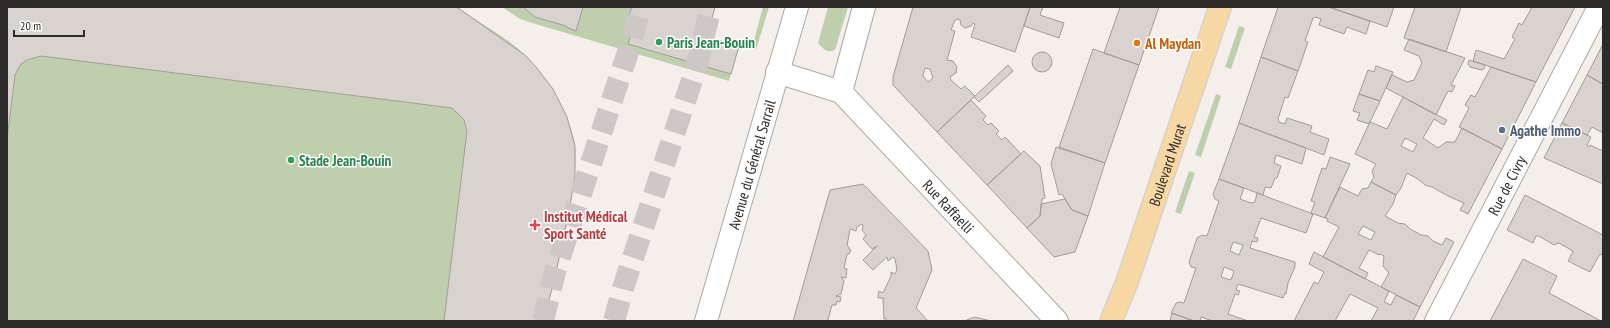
<svg xmlns="http://www.w3.org/2000/svg" width="1610" height="328" font-family="'PT Sans Narrow',sans-serif">
	<style>
		.green { fill: #bfceac }
		.building { fill: #d8d3cf; stroke: #a29d99; fill-rule: evenodd }
		.lines { fill: none; stroke-linecap: round; stroke-linejoin: round }
		.highway-tunnel { stroke: #cdc8c5; stroke-width: 22; stroke-dasharray: 22 11; stroke-linecap: butt }
		.street-casing { stroke: #ada8a5; stroke-width: 24 }
		.primary-casing { stroke: #cdcccc; stroke-width: 24 }
		.street { stroke: #fff; stroke-width: 22 }
		.primary { stroke: #f7d7a4; stroke-width: 22 }
		.leisure-dot { fill: #2e9e5b; stroke: #fffefd; stroke-width: 1.5 }
		.food-dot { fill: #e8710a; stroke: #fffefd; stroke-width: 1.5 }
		.service-dot { fill: #5c6f8a; stroke: #fffefd; stroke-width: 1.5 }
		.health-dot { fill: #e0444e; stroke: #fffefd; stroke-width: 1.5 }
		.labels { text-anchor: middle; dominant-baseline: central; stroke-width: 3; stroke-linejoin: round; paint-order: stroke }
		.leisure-label { font-size: 15px; font-weight: bold; fill: #27864d; stroke: #fffefd; text-anchor: start }
		.food-label { font-size: 15px; font-weight: bold; fill: #c56008; stroke: #fffefd; text-anchor: start }
		.service-label { font-size: 15px; font-weight: bold; fill: #4e5e75; stroke: #fffefd; text-anchor: start }
		.street-label { font-size: 15px; fill: #2d2b29; stroke: #fffefd }
		.health-label { font-size: 15px; font-weight: bold; fill: #be3a42; stroke: #fffefd; text-anchor: start }
	</style>
	<rect width="100%" height="100%" fill="#f5efec"/>
	<path class="green" d="M7,7h449l5,3c20,14 49,29 66,47 20,20 45,61 48,89 2,17 -1,35 -3,51 -7,42 -18,83 -29,124h-536z
		M502,7h213l-8,30 32,9 -10,35 -197,-58 -12,-4z
		M763,7h6l-13,43 -4,-2z
		M828,7h20l-13,43c-8,3 -11,0 -17,-7z
		M1239,26l6,2 -14,41 -6,-2z
		M1216,94l5,2 -20,61 -6,-2z
		M1189,171l6,2 -14,41 -6,-2z"/>
	<path class="building" d="M7,7h449l5,3 65,46 10,11 17,22 14,28 8,29v29l-6,36 -15,71 -11,39h-99l23,-190 -3,-11 -12,-12 -411,-52 -14,4 -6,4 -6,11 -8,64z
		M523,7h60l-7,24 -10,-4v-1l-31,-9z
		M632,7h83l-8,30 32,9 -8,28 -103,-30 8,-27 -7,-2z
		M913,7h117l-15,45 -44,-15 4,-13 -2,-1 -2,3 -6,2 -4,-3 -1,-5 -2,-1 -3,1 -4,10 4,1 -8,29 6,1 4,6 -1,6 -6,4 1,3 10,9 4,-3 10,10 -38,36 -44,-47v-8zM925,68l5,1 3,9 -5,4 -5,-6z
		M1030,7h13l-3,8 24,8 -5,15 -35,-12z
		M1120,7h39l-20,58 -35,-12z
		M1278,7h51l41,14 -4,13 -19,-7 -3,7 -25,-9 2,-6 -5,-2 -3,1 -8,23 3,1 -10,29 -37,-14z
		M1329,7h65l-7,20z
		M1415,7h46l-15,45 -42,-14z
		M1532,7h43l-39,75 -63,-21 3,-11 28,9 11,-20 -3,-2 7,-14 3,2z
		M1409,39l56,19 -14,27 4,1 -3,6 -4,-1 -12,24 -50,-27 6,-13 15,7 7,-2 8,-17 -3,-7 -15,-6z
		M1603,44v40l-16,-9z
		M1093,49l46,16 -34,98 -46,-16z
		M1032 62a10 10 0 1 1 20 0a10 10 0 1 1-20 0Z
		M1261,57l37,14 -10,27 -3,-1 -7,22 1,3 6,2 2,-6 25,8 -2,6 19,7 -5,16 -85,-32z
		M1469,60l16,5 -1,4 -2,1 -12,-3 -2,-3z
		M1008,65l5,6 -34,31 -5,-5z
		M1376,66l17,6 -13,29 -21,-7 9,-24 6,2z
		M1491,67l45,15 -34,67 -43,-22 10,-19 -4,-3 6,-10 4,2z
		M1587,75l16,9v49l-11,-6 -5,8 -25,-12z
		M1359,94l21,7 -11,23 -12,-4 3,-7 -7,-2z
		M1403,97l44,23 -3,5 -10,-6 -11,19 15,10 8,-6h9l7,-14 40,21 -34,65 -8,-4 4,-7 -16,-7 -16,-9 -7,-2 -7,-6 -11,-6 -6,15 -5,7 -25,-13 3,-5 -2,-6 4,-7 -21,-10 15,-32 17,7zM1405,138l12,6 -4,8 -12,-6z
		M971,100l15,16 -3,4 5,5 3,-2 8,8 -3,3 6,6 3,-3 16,17 -34,31 -50,-53z
		M1239,123l67,25 -4,16 -26,-9 -2,8 7,3 -4,12h-2l-4,10 -6,-1 -2,8 -44,-16z
		M1562,123l29,14 -4,8 1,2 2,-2 13,6v33l-59,-26z
		M1056,147l49,16 -17,53 -16,-6 -10,-16 -3,1 -8,-31z
		M1024,151l16,15 5,32 -3,1 -2,17 -13,12 -40,-43z
		M1330,157l20,7 -25,54 -14,-5 4,-11 -4,-1 11,-33 4,1z
		M1219,179l25,9 -4,11 11,4 4,-1 2,-9 56,21 -7,19 -45,-15 -7,19 4,1 -1,4 -5,-1 -2,7 45,14v5l-7,16 -2,11 -1,-1 -2,5 -45,-14 -2,6 4,1 -2,4 -3,-1 -7,20 20,7h-35l-12,-4 -1,4h-6l-23,-8 5,-10 4,-1 4,1 12,-35 -5,-1 -2,-5 8,-24 5,-3 5,1 12,-35 -4,-2 -2,-5zM1233,242l10,3 -4,10 -9,-4zM1224,267l10,4 -3,9 -10,-3z
		M1371,182l25,13 -3,9 -8,12 13,7 7,1 5,5 11,6 7,1 5,5 9,4 4,-7 8,4 -34,65 -39,-20 8,-14 -6,-7 1,-10 -4,-2 -1,1 -10,-5 -10,18 9,5 -3,6 -42,-22 16,-30 -12,-6 1,-2 -3,-1 15,-31 18,9 4,-7 6,-1zM1363,226l12,6 -4,8 -13,-6z
		M863,184l65,67 4,19 -16,38 12,13h-42v-3l-2,1 -1,-21h-5v-3l1,-4 4,2 8,-17v-4l4,2 2,-4 -2,-11 -2,-2 -5,4 -1,-4 -14,13 -10,-10 14,-14 -5,3 -9,-10 3,-4 -4,-5 1,-4 -1,-2 -5,3 -1,4 -6,-2 -3,17 2,1v2l2,1 -2,4h-2l-3,14 3,1 -1,9 -5,-1 3,4 -3,13 -5,2 5,1 -1,5 -3,-1 -1,4h-4l-4,15 2,1h-37l37,-131z
		M1525,195l78,40v21l-3,-2 -10,18 -22,-11 5,-10 -14,-8 -5,2 -15,-9h-3l-3,7 -26,-13z
		M1065,199l7,11 16,6 -13,36 -21,5 -27,-29 13,-12 1,-12z
		M1314,252l75,39 -5,11 7,3 5,-10 24,12 -7,14h-42l7,-13 -28,-14 -15,27h-41l20,-39 4,2 6,-12 -15,-8z
		M1523,259l34,17 -8,17 52,28h-111z
		M1172,313l22,8h-24z
		M975,317l12,3 5,1h-28z"/>
	<g class="lines">
		<path class="highway-tunnel" d="M543,321l12,-49 75,-226 10,-39
			M614,321l9,-33 73,-220 15,-61"/>
		<g class="street-casing">
			<g id="street">
				<path id="s1" d="M777,72l64,20 216,229"/>
				<path d="M841,92l23,-85"/>
				<path id="s2" d="M706,321l91,-314"/>
				<path id="s3" d="M1436,321l163,-314"/>
			</g>
		</g>
		<g class="primary-casing">
			<g id="primary">
				<path id="s4" d="M1111,321l16,-39 93,-275"/>
			</g>
		</g>
		<use href="#street" class="street"/>
		<use href="#primary" class="primary"/>
	</g>
	<g class="leisure-dot">
		<circle cx="659" cy="42" r="4"/>
		<circle cx="291" cy="160" r="4"/>
	</g>
	<circle class="food-dot" cx="1137" cy="43" r="4"/>
	<circle class="service-dot" cx="1502" cy="130" r="4"/>
	<path class="health-dot" d="M533 219h4v4h4v4h-4v4h-4v-4h-4v-4h4z"/>
	<g class="labels">
		<g class="leisure-label">
			<text x="667" y="42">Paris Jean-Bouin</text>
			<text x="299" y="160">Stade Jean-Bouin</text>
		</g>
		<g class="food-label">
			<text x="1145" y="43">Al Maydan</text>
		</g>
		<g class="service-label">
			<text x="1510" y="130">Agathe Immo</text>
		</g>
		<g class="street-label">
			<text stroke="none"><textPath href="#s2" startOffset="163">Avenue du Général Sarrail</textPath></text>
			<text stroke="none"><textPath href="#s4" startOffset="166">Boulevard Murat</textPath></text>
			<text stroke="none"><textPath href="#s3" startOffset="153">Rue de Civry</textPath></text>
			<text stroke="none"><textPath href="#s1" startOffset="224">Rue Raffaelli</textPath></text>
		</g>
		<g class="health-label">
			<text x="544" y="216">Institut Médical<tspan x="544" dy="17">Sport Santé</tspan></text>
		</g>
	</g>
	<rect width="1610" height="328" fill="none" stroke="#2d2b29" stroke-width="16"/>
	<path d="M14 30v6h70v-6" fill="none" stroke="#2d2b29" stroke-width="2"/>
	<text x="20" y="30" font-size="12" fill="#2d2b29" stroke="#fffefd" stroke-width="3" paint-order="stroke">20 m</text>
</svg>
